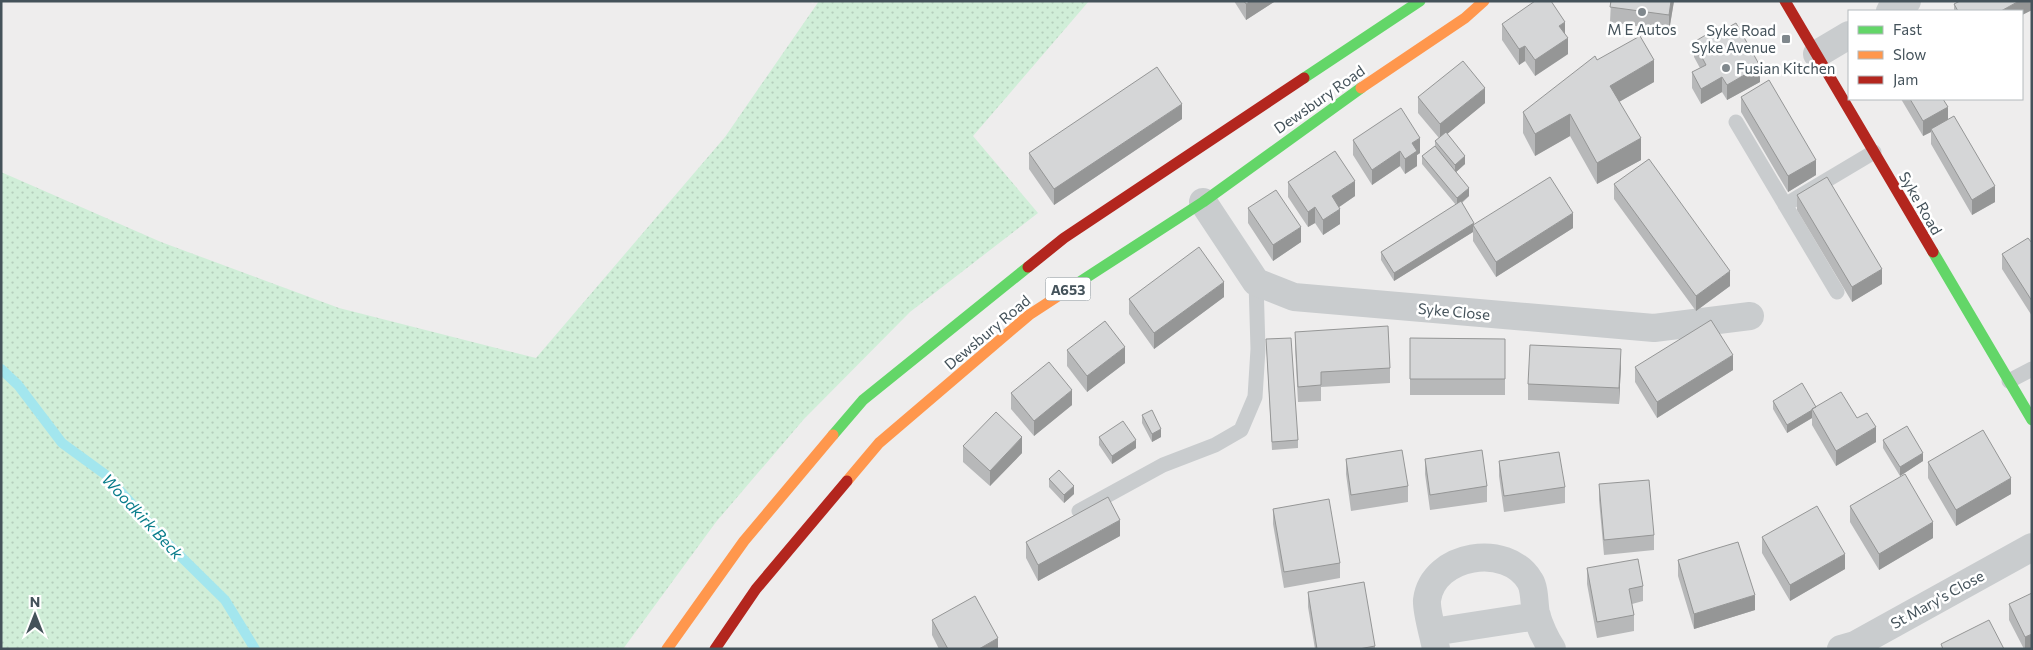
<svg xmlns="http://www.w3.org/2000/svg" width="2033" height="650" font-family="Commissioner,sans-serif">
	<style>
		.green { fill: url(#green-dots) }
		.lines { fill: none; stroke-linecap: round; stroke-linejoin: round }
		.stream { stroke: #a3e6ee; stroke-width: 10 }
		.lane { stroke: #c9ccce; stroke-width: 15 }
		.street { stroke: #c9ccce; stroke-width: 28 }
		.fast { stroke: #63d668; stroke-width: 11 }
		.slow { stroke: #ff974d; stroke-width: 11 }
		.jam { stroke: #b3261e; stroke-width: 11 }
		.wall { fill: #b7b8b9 }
		.shaded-wall { fill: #959696 }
		.building { fill: #d5d6d7; stroke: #959696 }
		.poi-dot { fill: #80888d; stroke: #fff; stroke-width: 2 }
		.labels { text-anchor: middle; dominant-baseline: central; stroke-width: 5; stroke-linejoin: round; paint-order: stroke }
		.shield { fill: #fff; stroke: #7c868c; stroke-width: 1 }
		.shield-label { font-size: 14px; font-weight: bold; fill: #44525a }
		.poi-label { font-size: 15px; fill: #44525a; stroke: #fff }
		.street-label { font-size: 15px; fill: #44525a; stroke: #fff }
		.water-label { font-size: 16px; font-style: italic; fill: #0a7d8b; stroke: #fff }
	</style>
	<defs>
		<pattern id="green-dots" width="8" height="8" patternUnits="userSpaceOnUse" patternTransform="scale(1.25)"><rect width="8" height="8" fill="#d0eed8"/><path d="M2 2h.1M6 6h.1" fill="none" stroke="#b4cebc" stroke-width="1.8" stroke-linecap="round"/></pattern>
	</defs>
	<rect width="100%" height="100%" fill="#eeeded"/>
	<path class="green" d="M819,1h270l-116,135 65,77 -128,99 -106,107 -88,103 -93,127h-622v-477l160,70 178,66 197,50 189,-221z"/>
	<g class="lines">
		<path class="stream" d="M1,369l17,16 44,58 44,32 57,64 62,61 30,49"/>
		<path class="lane" d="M1736,122l101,170
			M1785,205l89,-53
			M2009,381l23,-12
			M1079,511l84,-46 52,-20 26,-15 14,-33 3,-48 -2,-67"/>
		<path class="street" d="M1890,11l17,-10
			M1817,54l32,-19
			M1203,202l53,80 38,15 360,31 96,-12
			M1433,632l104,-16
			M1436,649c-2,-13 -10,-37 -9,-49 6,-46 80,-58 103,-19 5,8 4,23 6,33 4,13 9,24 16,35
			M1841,649l14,-4 177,-98"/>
		<path class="fast" d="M1304,78l116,-77
			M1933,252l99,168
			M1078,283l125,-81 158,-114
			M833,435l30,-35 165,-133"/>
		<path class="slow" d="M1361,88l104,-70 19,-17
			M847,481l32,-38 150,-128 49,-32
			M667,649l77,-108 89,-106"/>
		<path class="jam" d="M1785,1l148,251
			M1028,267l36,-29 240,-160
			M715,649l41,-60 91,-108"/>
	</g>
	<path class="wall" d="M1234,1h40v1l-28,18z
		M1611,1h63l-5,30 -59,-9z
		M1954,4l78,6 -10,5v-4h-68z
		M1502,24l63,10 3,20 -33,22 -10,-15 -6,4 -17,-25z
		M1716,34l44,48 -33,18 -5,-8 -21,12 -9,-16v-16l8,-4 -6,-11v-15z
		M1597,60l57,22 -35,20 22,58 -44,24 -27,-48 -35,20 -12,-23v-21z
		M1418,97l67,6 -38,31 18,30 -9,8 13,24 -7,7 12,21 99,4 -77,49 -23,-36v-9l-79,49 -13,-21v-8l75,-47 -34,-41v-8l13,-10v-5l4,-3 -21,-25z
		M1741,97l75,78 -28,17 -47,-80z
		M1901,99h42l5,20 47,83 -23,13 -41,-71v-12l-8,4z
		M1182,119l-128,86 -25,-36v-16z
		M1353,140l67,13 -3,2v11l-12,8 -5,-8 -28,19 -19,-30z
		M1288,182l67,14 -16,11 1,17 -17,11 -8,-12 -7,4 -20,-30z
		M1614,184l116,102 -34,25 -82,-112z
		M1797,195l85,89 -30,18 -55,-92z
		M1248,208l53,34 -28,19 -25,-38z
		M2032,243v73l-30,-47v-15z
		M1224,297l-70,52 -25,-35v-15z
		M1295,332l95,36v15l-69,4v14l-23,1 -3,-54z
		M1410,338l95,1v56h-95z
		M1266,339l32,101v8l-26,2z
		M1067,350l58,13 -38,29 -20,-26z
		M1621,365l-2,39 -91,-4v-16z
		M1635,367l98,3 -76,48 -22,-36z
		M1011,393l61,12 -38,31 -23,-27z
		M1773,401l43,6 41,11 19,24 -40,24 -24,-41v-7l-25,15 -14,-24z
		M1142,415l19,22 -9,5 -10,-19z
		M1099,437l37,11 -24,16 -13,-19z
		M1883,440l40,21 -23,15 -17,-28z
		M963,446l59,7 -32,33 -27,-24z
		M1346,459l62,27v16l-57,9 -5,-37z
		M1425,459l62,27v16l-57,8 -5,-36z
		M1499,461l66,26v16l-61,9 -5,-36z
		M1928,462l83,32 -55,32 -28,-48z
		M1049,479l25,15 -10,9 -15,-16z
		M1599,484l55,51v15l-50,5 -5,-55z
		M1850,506l83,32 -54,32 -29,-48z
		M1273,509l67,54v15l-56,10 -11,-64z
		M1120,536l-82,45 -12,-23v-16z
		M1762,537l83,32 -55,32 -28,-48z
		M1678,560l77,50 -61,19 -16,-53z
		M1587,568l56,18v15l-11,3 2,11v16l-37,7 -10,-54z
		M1308,592l67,54v3h-60l-7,-42z
		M2009,604l23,45h-8l-15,-29z
		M932,620l66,29h-59l-7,-14z"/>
	<path class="shaded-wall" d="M1251,1h23v1l-28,18v-16z
		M1671,1h3l-5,30v-16z
		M2019,1h13v9l-10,5v-4h-21z
		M1565,22v16l-6,-12z
		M1568,38v16l-33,22v-16z
		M1525,46v15l-6,4v-16z
		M1654,60v22l-44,25v-21z
		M1760,66v16l-33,18v-15z
		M1722,77v15l-21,12v-15z
		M1485,88v15l-45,37v-16z
		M1182,104v15l-128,86v-16z
		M1948,107v15l-17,7v3l-8,4v-15z
		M1570,114v22l-35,20v-22z
		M1420,138v15l-3,2v11l-12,8v-15l7,-16z
		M1641,138v22l-44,24v-21z
		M1400,151v15l-28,19v-15z
		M1465,156v8l-10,9v-8z
		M1816,160v15l-28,17v-16z
		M1355,181v15l-23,16v-16z
		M1995,186v16l-23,13v-15z
		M1469,188v8l-12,10v-8z
		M1315,207v16l-7,4v-15z
		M1340,209v15l-17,11v-15z
		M1573,213v15l-77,49v-15z
		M1474,223v5l-1,-3v7l-79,49v-8z
		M1301,227v15l-28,19v-16z
		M1882,269v15l-30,18v-15z
		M1730,271v15l-34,25v-15z
		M1224,282v15l-70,52v-16z
		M1125,347v16l-38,29v-16z
		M1621,349v16l-2,39v-16z
		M1733,355v15l-76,48v-16z
		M1072,390v15l-38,31v-15z
		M1812,410v8l-25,15v-8z
		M1876,427v15l-40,24v-15z
		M1161,429v8l-9,5v-8z
		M1022,437v16l-32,33v-15z
		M1136,440v8l-24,16v-8z
		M1923,453v8l-23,15v-9z
		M2011,478v16l-55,32v-16z
		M1074,486v8l-10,9v-8z
		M1120,520v16l-82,45v-16z
		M1933,522v16l-54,32v-16z
		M1845,554v15l-55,32v-16z
		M1755,595v15l-61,19v-15z
		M2032,634v15h-7v-12z
		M998,638v11h-19z"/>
	<path class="building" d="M1244,1h7l-5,3z
		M1535,1h16l14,21 -6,4 9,12 -33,22 -10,-14 -6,3 -17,-25z
		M1611,1h60l-2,14 -59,-8z
		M1960,1h59l-18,10h-43l-4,-7z
		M1736,23l24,43 -33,19 -5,-8 -21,12 -9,-17 14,-7 -12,-23 20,-12 2,4z
		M1640,36l14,24 -44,26 31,52 -44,25 -27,-49 -35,20 -12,-22 72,-56 2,4z
		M1463,61l22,27 -45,36 -22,-27z
		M1157,67l25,37 -128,85 -25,-36z
		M1769,80l47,80 -28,16 -47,-79z
		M1910,99h33l5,8 -25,14z
		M1401,108l19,30 -8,5 5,8 -12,8 -5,-8 -28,19 -19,-30z
		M1954,116l41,70 -23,14 -41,-71z
		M1446,132l19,24 -10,9 -20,-24z
		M1435,146l34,42 -12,10 -35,-42z
		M1335,151l20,30 -23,15 8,13 -17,11 -8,-13 -7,5 -20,-30z
		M1649,159l81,112 -34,25 -82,-112z
		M1550,177l23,36 -77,49 -23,-37z
		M1827,177l55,92 -30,18 -55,-92z
		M1276,190l25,37 -28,18 -25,-37z
		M1461,201l13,22 -80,50 -13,-21z
		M2028,238l4,5v58l-30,-47z
		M1199,247l25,35 -70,51 -25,-34z
		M1711,320l22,35 -76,47 -22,-35z
		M1105,321l20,26 -38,29 -20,-26z
		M1388,326l2,42 -69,4v13l-23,2 -3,-55z
		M1291,338l7,102 -26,2 -6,-103z
		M1410,338l95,1v40h-95z
		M1530,345l91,4 -2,39 -91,-4z
		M1049,362l23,28 -38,31 -23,-28z
		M1802,383l14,24 -4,2v1l-25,15 -14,-24z
		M1841,392l16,26 10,-5 9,14 -40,24 -24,-42z
		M1152,410l9,19 -9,5 -10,-19z
		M996,412l26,25 -32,34 -27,-25z
		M1123,421l13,19 -24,16 -13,-19z
		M1907,426l16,27 -23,14 -17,-27z
		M1983,430l28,48 -55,32 -28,-48z
		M1402,450l6,36 -57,9 -5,-36z
		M1482,450l5,36 -57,9 -5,-36z
		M1559,452l6,35 -61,9 -5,-35z
		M1059,470l15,16 -10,9 -15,-16z
		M1905,474l28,48 -54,32 -29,-48z
		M1649,480l5,55 -50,5 -5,-56z
		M1108,497l12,23 -82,45 -12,-23z
		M1329,499l11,64 -56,9 -11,-63z
		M1817,506l28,48 -55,31 -28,-48z
		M1738,542l17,53 -61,19 -16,-54z
		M1638,559l5,27 -14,3 5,26 -37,7 -10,-54z
		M1364,582l11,64 -16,3h-42l-9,-57z
		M2032,593v41l-7,3 -16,-33z
		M975,596l23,42 -19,11h-31l-16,-29z
		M1989,620l15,29h-61l-2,-5z"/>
	<g class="poi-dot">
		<circle cx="1642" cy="12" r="5"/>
		<rect x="1781" y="34" width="10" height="10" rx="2.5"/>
		<circle cx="1726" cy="68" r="5"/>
	</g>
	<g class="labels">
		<rect class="shield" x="1045.5" y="277.5" width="45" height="23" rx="4"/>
		<g class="shield-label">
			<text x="1068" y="289">A653</text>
		</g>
		<g class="poi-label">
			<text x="1642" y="29">M E Autos</text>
			<text x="1776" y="30" text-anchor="end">Syke Road<tspan x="1776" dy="17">Syke Avenue</tspan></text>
			<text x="1736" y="68" text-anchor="start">Fusian Kitchen</text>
		</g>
		<g class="street-label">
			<text transform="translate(1319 99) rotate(-35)">Dewsbury Road</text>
			<text transform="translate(1921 203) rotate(60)">Syke Road</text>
			<text transform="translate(1454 311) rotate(5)">Syke Close</text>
			<text transform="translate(987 332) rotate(-40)">Dewsbury Road</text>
			<text transform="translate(1937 599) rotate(-29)">St Mary's Close</text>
		</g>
		<g class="water-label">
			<text transform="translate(143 516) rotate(47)">Woodkirk Beck</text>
		</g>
	</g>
	<rect width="2033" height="650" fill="none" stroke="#44525a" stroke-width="5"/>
	<rect x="1848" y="10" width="175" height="90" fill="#ffffff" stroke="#b4babd"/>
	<rect x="1858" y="26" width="25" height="8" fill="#63d668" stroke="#b4babd"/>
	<text x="1893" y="35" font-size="15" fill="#44525a">Fast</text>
	<rect x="1858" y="51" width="25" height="8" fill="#ff974d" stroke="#b4babd"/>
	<text x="1893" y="60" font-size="15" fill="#44525a">Slow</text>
	<rect x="1858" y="76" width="25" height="8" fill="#b3261e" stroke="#b4babd"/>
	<text x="1893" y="85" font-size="15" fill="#44525a">Jam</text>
	<g transform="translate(35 615)" stroke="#ffffff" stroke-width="4" paint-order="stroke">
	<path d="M0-4L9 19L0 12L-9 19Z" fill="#44525a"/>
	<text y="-8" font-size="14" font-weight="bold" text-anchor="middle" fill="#44525a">N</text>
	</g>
</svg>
